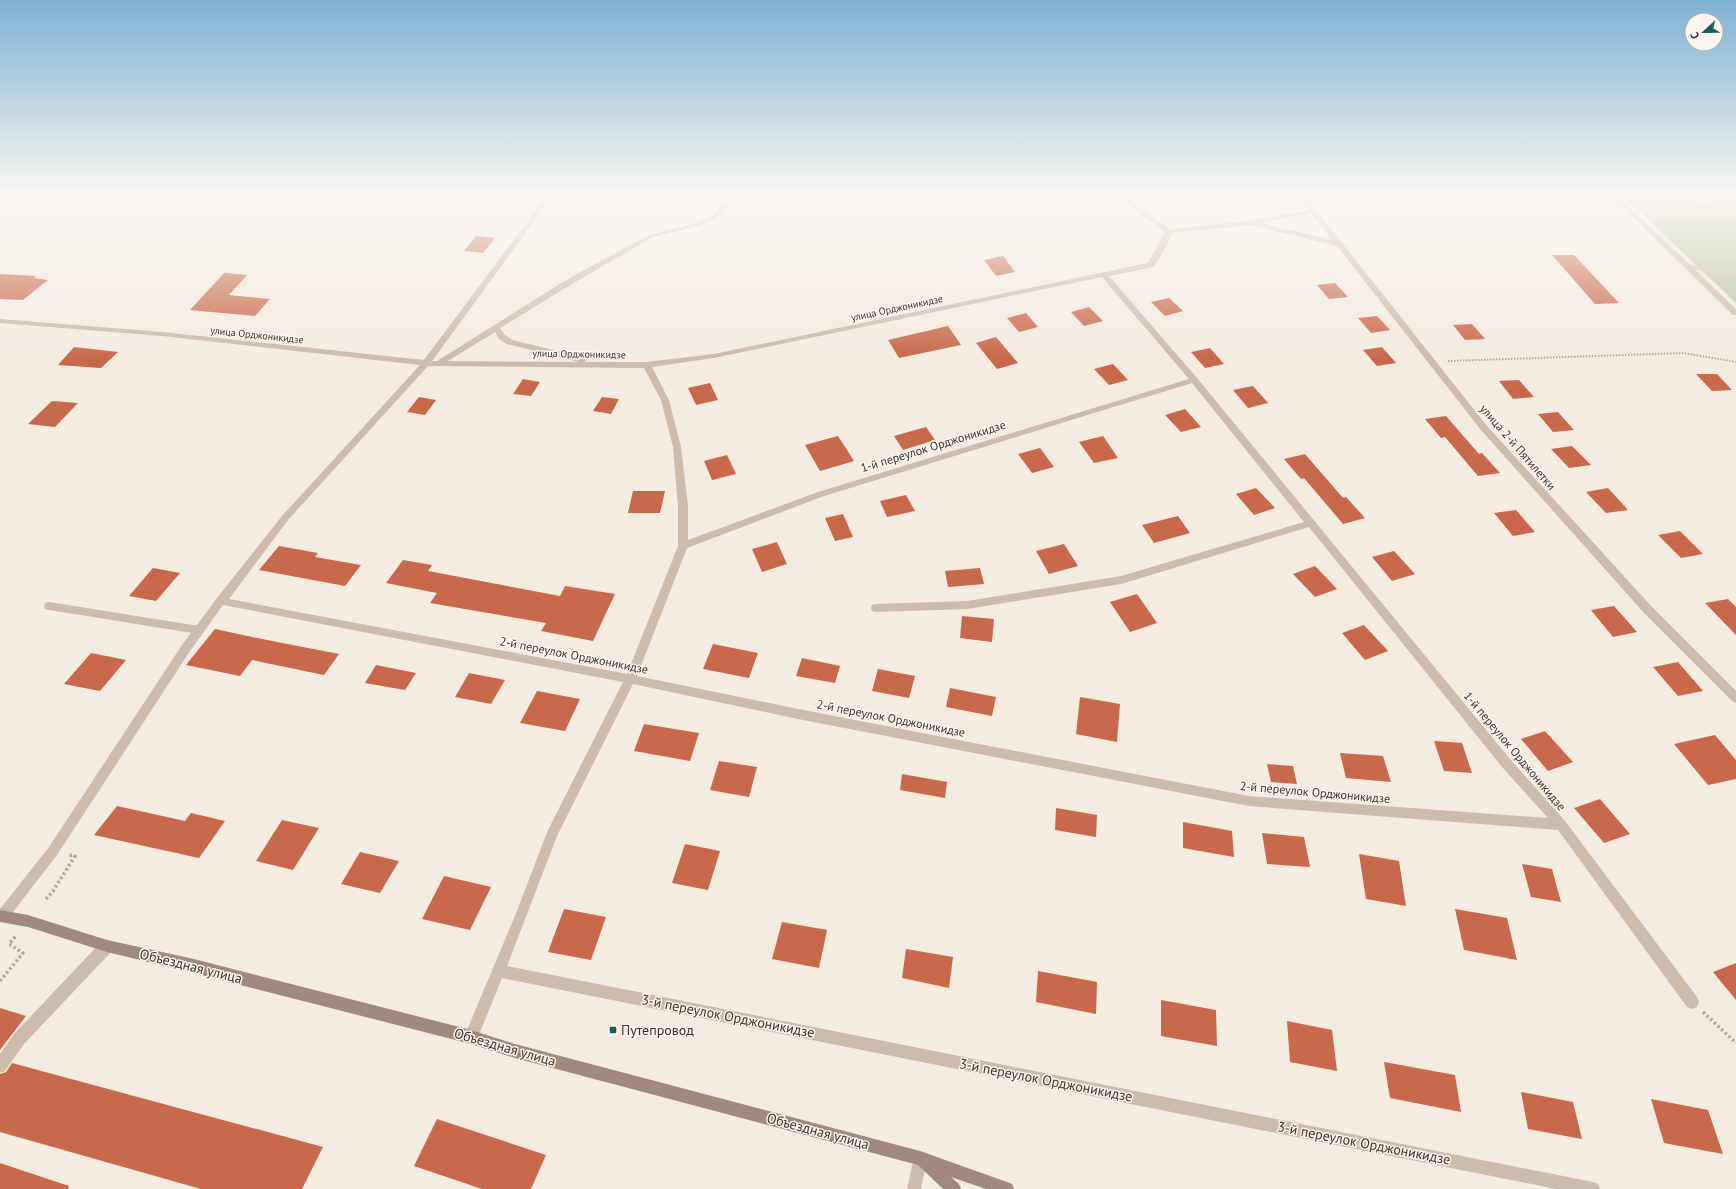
<svg xmlns="http://www.w3.org/2000/svg" width="1736" height="1189" font-family="'PT Sans',sans-serif">
	<style>
		.green { fill: #b8c4a0 }
		.building { fill: #c8694b }
		.lines { fill: none; stroke-linecap: round; stroke-linejoin: round }
		.path-far1 { stroke: #b9a596; stroke-width: 2; stroke-dasharray: 1.5 1.5; stroke-linecap: butt }
		.path { stroke: #b9a596; stroke-width: 3.5; stroke-dasharray: 2.5 2.5; stroke-linecap: butt }
		.lane { fill: #cdbbac; fill-rule: evenodd }
		.street { fill: #cdbbac; fill-rule: evenodd }
		.secondary { fill: #a18a7d; fill-rule: evenodd }
		.poi-dot { fill: #1f5a5e; stroke: #fbf5ee; stroke-width: 1.5 }
		.labels { text-anchor: middle; dominant-baseline: central; stroke-width: 3; stroke-linejoin: round; paint-order: stroke }
		.far-street-label { font-size: 10px; fill: #3b302b; stroke: #fbf5ee }
		.street-label { font-size: 12px; fill: #3b302b; stroke: #fbf5ee }
		.near-street-label { font-size: 14px; fill: #3b302b; stroke: #fbf5ee }
		.near-poi-label { font-size: 14px; fill: #3b302b; stroke: #fbf5ee; text-anchor: start }
	</style>
	<rect width="100%" height="100%" fill="#f4ebe1"/>
	<path class="green" d="M1621,194h115v109z"/>
	<path class="building" d="M476,236l19,2 -12,15 -19,-2z
		M1552,255h22l45,48 -24,1z
		M1003,256l12,16 -19,4 -12,-16z
		M224,273l23,2 -18,20 41,4 -15,17 -65,-6z
		M0,274l36,2 -2,2 14,2 -25,20 -23,-1z
		M1335,283l13,14 -19,2 -12,-14z
		M1169,298l14,13 -18,5 -14,-14z
		M1089,307l14,14 -19,5 -13,-14z
		M1026,313l12,14 -19,5 -12,-14z
		M1377,316l13,14 -19,3 -13,-15z
		M1472,324l13,15 -20,1 -12,-15z
		M948,326l13,19 -62,13 -11,-18z
		M996,337l22,26 -21,6 -21,-26z
		M74,347l44,5 -17,16 -43,-3z
		M1382,347l14,16 -19,3 -14,-16z
		M1210,348l14,16 -19,4 -14,-16z
		M1113,364l15,16 -19,5 -15,-16z
		M1696,374h21l15,16 -20,1z
		M523,379l17,3 -9,14 -18,-2z
		M1519,380l15,17 -21,2 -14,-18z
		M710,383l8,17 -22,5 -8,-17z
		M1253,386l15,17 -20,5 -15,-18z
		M419,397l17,3 -11,15 -18,-3z
		M602,397l17,2 -8,15 -18,-3z
		M52,401l26,2 -23,24 -27,-3z
		M1185,409l16,18 -20,5 -16,-17z
		M1558,412l16,18 -21,2 -15,-18z
		M1446,416l33,38 3,-1 18,20 -22,3 -33,-39 -4,1 -16,-19z
		M926,427l9,13 -32,10 -9,-14z
		M838,436l16,25 -34,10 -15,-26z
		M1103,436l15,22 -24,5 -15,-21z
		M1572,446l19,19 -22,3 -18,-19z
		M1040,448l14,19 -22,6 -14,-19z
		M1305,454l38,44 3,-1 19,21 -22,6 -39,-46 -3,1 -17,-20z
		M727,455l9,19 -24,6 -8,-19z
		M1256,488l19,20 -21,7 -18,-21z
		M1608,488l20,22 -22,3 -20,-21z
		M633,491h32l-5,22h-32z
		M906,495l9,16 -28,6 -7,-16z
		M1516,510l19,22 -22,4 -19,-23z
		M843,514l10,23 -18,4 -10,-23z
		M1178,516l12,17 -36,10 -12,-18z
		M1680,531l23,23 -22,4 -23,-23z
		M777,542l10,22 -25,8 -10,-23z
		M1064,544l14,22 -29,8 -13,-23z
		M279,546l39,7 -3,4 46,8 -16,21 -86,-16z
		M1394,551l21,23 -23,7 -20,-24z
		M403,560l29,5 -4,6 132,25 5,-10 50,8 -22,47 -52,-10 5,-8 -116,-20 7,-10 -51,-10z
		M1315,566l22,23 -22,8 -22,-23z
		M153,568l27,5 -24,28 -27,-5z
		M980,568l4,16 -36,3 -3,-16z
		M1137,594l20,29 -27,9 -20,-30z
		M1728,599l8,8v28l-31,-32z
		M1614,606l23,26 -24,5 -22,-27z
		M962,616l32,3 -2,23 -32,-4z
		M1364,625l24,26 -23,9 -23,-27z
		M215,629l52,11 72,14 -15,21 -72,-15 -12,16 -54,-11z
		M713,644l45,9 -9,25 -46,-9z
		M91,653l35,7 -26,31 -36,-7z
		M802,658l38,8 -5,17 -39,-7z
		M1678,662l25,29 -25,5 -25,-29z
		M376,665l40,8 -11,17 -40,-7z
		M878,669l37,7 -6,22 -37,-7z
		M469,673l36,7 -14,24 -36,-7z
		M950,688l46,9 -4,19 -46,-9z
		M537,691l43,8 -15,32 -45,-8z
		M1080,697l40,7 -3,38 -41,-8z
		M644,724l55,9 -9,28 -56,-10z
		M1545,731l28,31 -25,9 -27,-32z
		M1715,735l21,25v19l-28,6 -34,-41z
		M1434,741l28,2 10,30 -28,-2z
		M1340,753l43,3 8,26 -45,-4z
		M719,761l38,6 -8,30 -39,-7z
		M1267,764l26,2 4,18 -26,-2z
		M902,774l45,8 -2,16 -45,-8z
		M1600,799l30,35 -26,9 -30,-35z
		M117,806l68,15 6,-8 34,8 -26,37 -105,-23z
		M1056,808l41,7 -1,22 -41,-7z
		M282,820l37,8 -26,42 -37,-9z
		M1183,822l49,9 2,26 -51,-9z
		M1262,833l42,4 6,30 -43,-3z
		M685,844l35,7 -12,39 -36,-7z
		M360,852l39,9 -19,32 -39,-9z
		M1359,854l40,7 7,45 -40,-7z
		M1522,864l30,5 9,33 -30,-5z
		M444,876l47,11 -21,43 -48,-11z
		M564,909l42,8 -15,43 -43,-8z
		M1455,909l52,9 10,42 -53,-10z
		M782,922l45,8 -8,38 -47,-9z
		M906,949l47,8 -4,31 -47,-10z
		M1736,963v37l-23,-28z
		M1038,971l59,11 -1,32 -60,-12z
		M1161,1000l55,10 1,36 -56,-10z
		M0,1008l26,8 -26,34z
		M1287,1021l45,9 5,41 -47,-9z
		M1384,1062l71,13 6,37 -71,-14z
		M12,1063l311,84 -21,42h-101l-201,-57v-58l6,-2z
		M1521,1092l52,10 9,37 -54,-10z
		M1651,1099l57,11 15,44 -59,-11z
		M437,1119l109,36 -15,34h-49l-68,-23z
		M0,1163l69,23 -1,3h-68z"/>
	<g class="lines">
		<path class="path-far1" d="M1448,361l235,-8 53,9"/>
		<path class="path" d="M46,899l7,-8 22,-35 -6,-1
			M0,981l23,-28 -14,-9 7,-8
			M1703,1012l33,31"/>
		<path class="lane" d="M1657,194h14l65,11v4l-76,-13z
			M1683,263l53,11v4l-53,-11z
			M49,602l150,24 4,1 1,3 -1,3 -4,1 -150,-24 -4,-1 -1,-3 1,-3z
			M107,940l5,1 1,5 -1,5 -88,93 -19,27 -5,2v-19l14,-20 88,-93z
			M920,1151l5,2 2,5 -6,31h-14l8,-36z"/>
		<path class="street" d="M548,194h6l-122,167h5l134,-84 78,-42 47,-12 16,-7 19,-22h6l-21,24 -16,7 -47,12 -76,44 -77,47 5,7 8,5 72,18 1,2 -2,2h63l67,-8 434,-91 17,-31 -51,-38h7l49,35 80,-8 59,-11 -9,-16h6l10,16 171,216 166,182 83,83v12l-4,-2 -87,-87 -164,-184 -144,-184 -86,-21 -79,8 -5,12 -13,22 -45,9 88,102 313,381 55,62 132,176 2,5 -2,5 -5,2 -5,-2 -129,-177 -309,-24 -451,-87 -165,-35 -76,152 -50,130 1086,216 5,2 2,5h-44l-1054,-211 -26,64 -5,2 -5,-2 -2,-5 51,-121 33,-86 75,-148 -400,-77 -33,46 -133,204 -51,66 -6,1v-13l49,-62 133,-202 35,-47 65,-82 138,-151 -258,-29 -162,-13v-4l162,13 262,28zM1311,213l21,27 -72,-17zM1102,277l87,102 -371,113 -130,48v-34l-7,-59 -12,-47 -17,-33 62,-9zM495,332l4,7 8,5 72,18 -131,-1zM428,366l216,2 17,32 12,47 5,59v40l-51,128 -398,-75 59,-79zM1192,383l112,139 -183,54 -154,25 -91,3 -4,1 -1,3 1,3 4,1 91,-3 154,-25 188,-57 193,240 46,51 -299,-22 -451,-87 -161,-33 50,-128 137,-52z
			M1609,194h7l120,115v6h-3z"/>
		<path class="secondary" d="M0,910l28,5 79,25 87,19 277,71 44,14 405,107 87,31 5,2 2,5h-28l-35,-12 8,7 2,5h-18l-25,-24 -403,-107 -44,-14 -277,-71 -87,-21 -79,-25 -28,-5z"/>
	</g>
	<linearGradient id="sky" x2="0" y2="1"><stop stop-color="#7eb2d2"/><stop offset="0.54" stop-color="#faf6f2"/><stop offset="1" stop-color="#faf6f2" stop-opacity="0"/></linearGradient>
	<rect width="1736" height="360" fill="url(#sky)"/>
	<rect class="poi-dot" x="609" y="1026" width="8" height="8" rx="2"/>
	<g class="labels">
		<g class="far-street-label">
			<text transform="translate(897 308) rotate(-12)">улица Орджоникидзе</text>
			<text transform="translate(257 335) rotate(6)">улица Орджоникидзе</text>
			<text transform="translate(579 354) rotate(1)">улица Орджоникидзе</text>
		</g>
		<g class="street-label">
			<text transform="translate(933 446) rotate(-17)">1-й переулок Орджоникидзе</text>
			<text transform="translate(1518 447) rotate(49)">улица 2-й Пятилетки</text>
			<text transform="translate(574 655) rotate(11)">2-й переулок Орджоникидзе</text>
			<text transform="translate(891 718) rotate(11)">2-й переулок Орджоникидзе</text>
			<text transform="translate(1515 751) rotate(50)">1-й переулок Орджоникидзе</text>
			<text transform="translate(1315 792) rotate(5)">2-й переулок Орджоникидзе</text>
		</g>
		<g class="near-street-label">
			<text transform="translate(191 966) rotate(14)">Объездная улица</text>
			<text transform="translate(728 1016) rotate(11)">3-й переулок Орджоникидзе</text>
			<text transform="translate(505 1047) rotate(16)">Объездная улица</text>
			<text transform="translate(1046 1080) rotate(11)">3-й переулок Орджоникидзе</text>
			<text transform="translate(818 1131) rotate(15)">Объездная улица</text>
			<text transform="translate(1364 1143) rotate(11)">3-й переулок Орджоникидзе</text>
		</g>
		<g class="near-poi-label">
			<text x="621" y="1030">Путепровод</text>
		</g>
	</g>
	<g transform="translate(1704 32) rotate(248)"><circle r="19" fill="#fbf5ee" stroke="#aea6a0"/>
	<path d="M0-3L7 15L0 10L-7 15Z" fill="#1f5a5e"/>
	<text y="-6" font-size="11" font-weight="bold" text-anchor="middle" fill="#3b302b">С</text>
	</g>
</svg>
